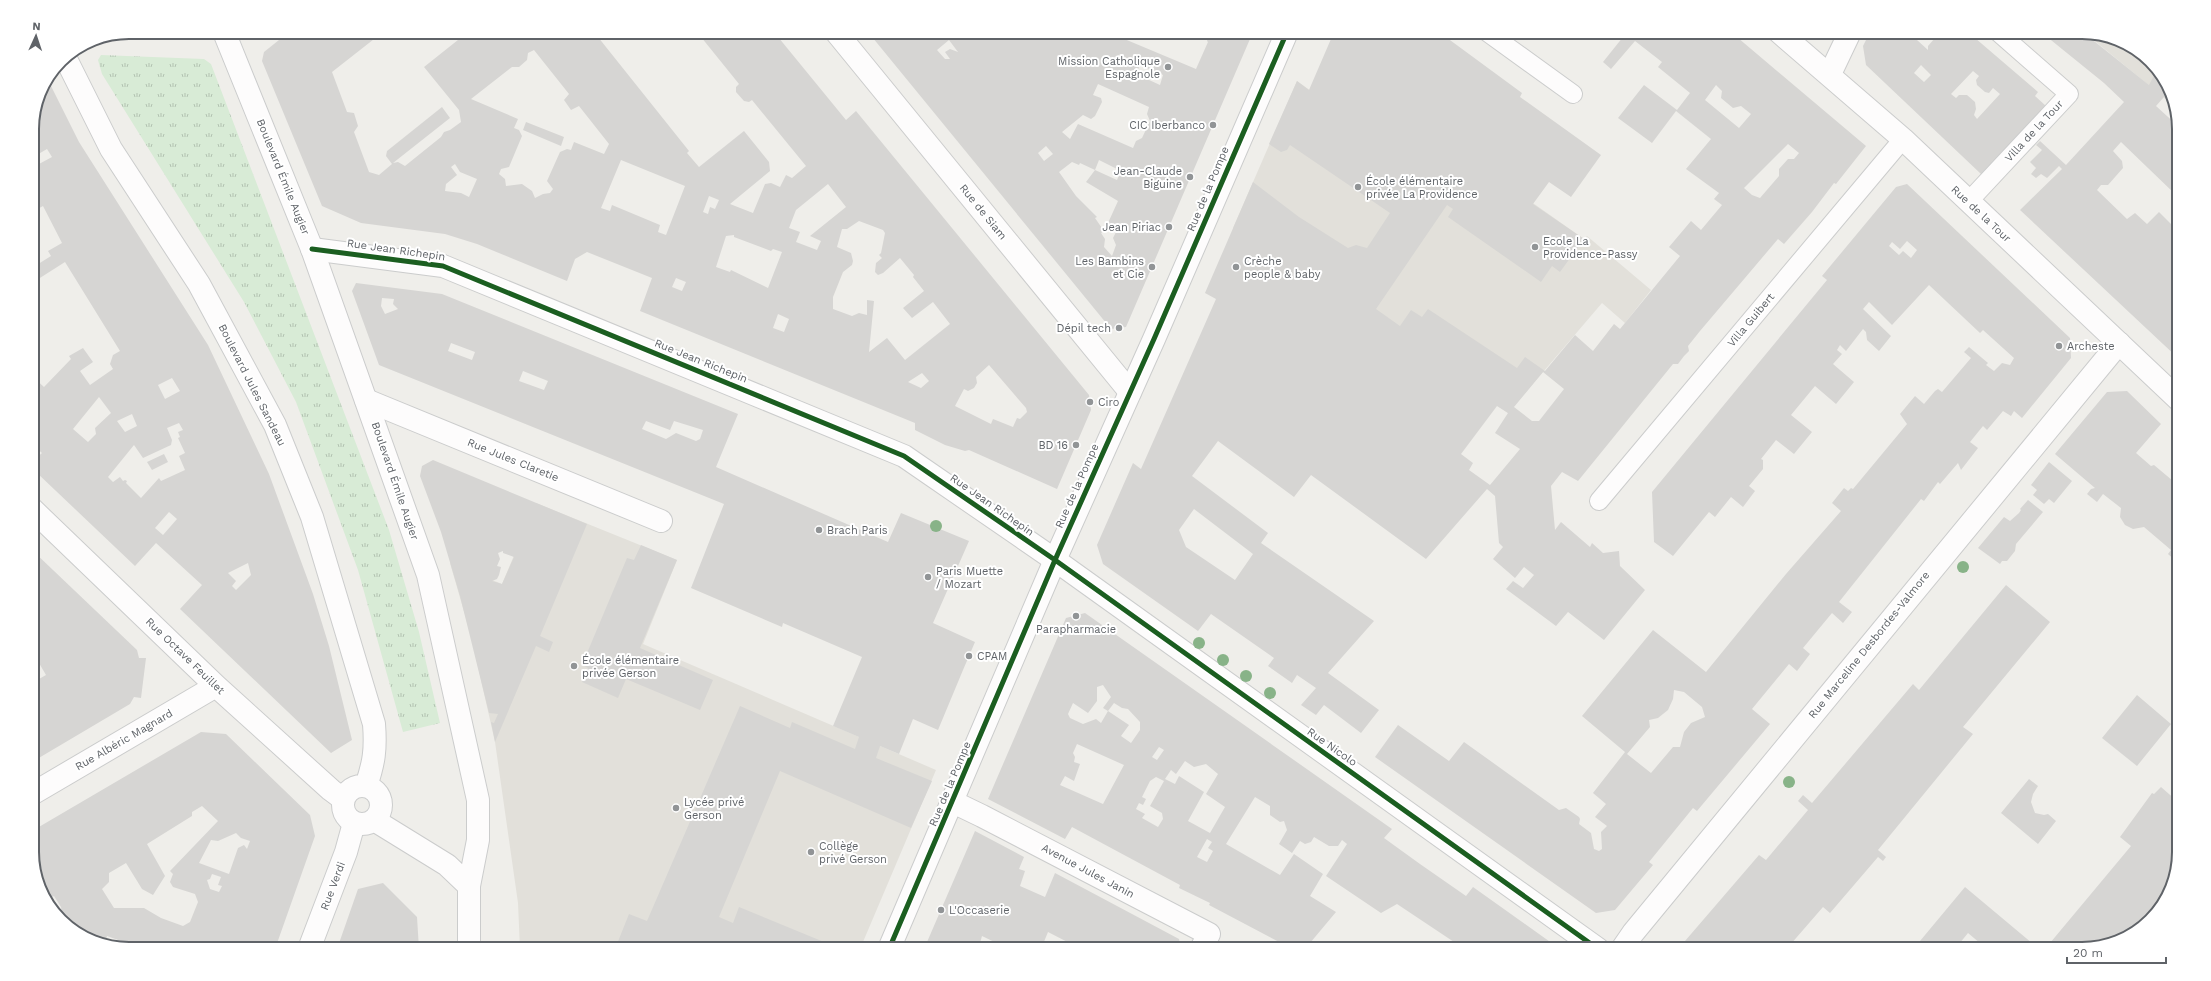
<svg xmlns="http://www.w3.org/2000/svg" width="2211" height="981" font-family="'Work Sans',sans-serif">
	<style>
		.education { fill: #e2e0da }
		.grass { fill: url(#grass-tufts) }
		.building { fill: #d6d5d3; fill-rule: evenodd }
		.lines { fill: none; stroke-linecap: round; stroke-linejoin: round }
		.service-casing { stroke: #cbcccc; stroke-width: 20 }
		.minor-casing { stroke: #cbcccc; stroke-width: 24 }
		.tertiary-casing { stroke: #cbcccc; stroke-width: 24 }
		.service { stroke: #fdfcfc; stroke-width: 18 }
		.minor { stroke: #fdfcfc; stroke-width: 22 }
		.tertiary { stroke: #fdfcfc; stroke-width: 22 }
		.cycleway-casing { stroke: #fff; stroke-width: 8 }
		.cycleway { stroke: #1b5e20; stroke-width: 5 }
		.tree { fill: #88b388 }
		.poi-dot { fill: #919496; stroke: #fff; stroke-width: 1.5 }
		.labels { text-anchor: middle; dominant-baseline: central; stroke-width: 4; stroke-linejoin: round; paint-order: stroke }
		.poi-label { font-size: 11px; fill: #5f6368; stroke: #fff; text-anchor: start }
		.street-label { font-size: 11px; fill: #5f6368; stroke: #fff }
		.rim { fill: none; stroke: #5f6368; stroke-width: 2 }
	</style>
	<defs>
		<pattern id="grass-tufts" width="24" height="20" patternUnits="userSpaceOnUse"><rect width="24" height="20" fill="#d8ebd6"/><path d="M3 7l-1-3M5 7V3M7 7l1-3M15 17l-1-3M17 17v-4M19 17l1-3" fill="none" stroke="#b2c2b1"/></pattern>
	</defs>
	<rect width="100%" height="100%" fill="#efeeea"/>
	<path class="education" d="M2085,33l34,7 43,35 10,29z
		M1297,81l157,113 22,-31 108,76 3,-3 64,54 -26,33 -23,-20 -94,110 -275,-185z
		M536,503l141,57 -34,84 293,126 -76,179h-340l-2,-46 -23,-161 -24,-106 -21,-73 52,21z"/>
	<path class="grass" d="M101,55l103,4 7,5 178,466 30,102 21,91 -37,9 -45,-162 -62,-168 -52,-100 -142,-228 -4,-14z"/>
	<path class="building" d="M289,32h94l-51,40 15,40 7,1 4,13 -4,6 15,40 10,3 13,-11 -6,-8 1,-5 55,-44 8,11 -57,45 5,-1 7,4 36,-29 3,-5 6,-2 11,-8 -2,-12 -35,-43 44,-35h126l95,119 -2,2 12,14 45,-36 25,31 1,9 -40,33 23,9 12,-29 6,-1 9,4 6,-12 6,3 14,-12 -54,-66 -3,2 -5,-1 -8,-9v-5l3,-3 -42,-52h77l72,88 10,-9 233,284 2,15 -34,79 -88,-39 -4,1 -20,-6 -30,-15v-7l-275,-112 12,-33 -65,-26 -12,7 -8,22 -90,-37 -32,-10 -84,-11 -39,-17 -60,-145 2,-9zM534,50l35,44 -5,6 7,10 8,-4 30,38 -5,10 -30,-12 -3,8 -4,-1 -7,3 -13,29 6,8 -3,4 -7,1 -8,4 -3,-7 -10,-7 -16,2 -1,-7 -6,-5 2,-5 8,-2 13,-31 -3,-6 -5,-2 4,-9 -47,-20 41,-32h7l8,-7 1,-7zM621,160l64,26 -19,49 -8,-3 2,-7 -48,-20 -2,6 -9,-3zM455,164l5,8 17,7 -8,18 -8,-4 -16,-2 1,-7 11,-9 -6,-8zM828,184l18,23 -36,29 11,5 -4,9 -21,-8 4,-10 -11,-4 7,-18zM709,196l10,4 -4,9 -5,-2 -2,7 -5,-2zM859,221l24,9 2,3 -4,20 -2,2 3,3 -6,5 -1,9 3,3 5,-2 17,-15 14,17 -1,2 11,14 -21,17 9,10 21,-16 17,22 -45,36 -18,-22 -18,14 5,-51 -7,-1v15l-8,-2 -7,3 -19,-7v-12l10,-25 9,-7 1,-4 -2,-8 -14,-6 5,-18h5zM734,235v2l37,14 2,-2 9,3 -14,36 -37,-18 -1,2 -14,-5 10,-31zM676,278l10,4 -4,9 -10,-4zM778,314l11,5 -5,13 -11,-4zM989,365l37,43 1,4 -7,7 -3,-1 -4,9 -20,-8 -2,5 -36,-18 9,-17 4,2 6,-3 3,-5 -1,-6zM922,373l7,8 -8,7 -13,-6z
		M868,32h256l-2,6 74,31 12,-27 -1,-1 1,-3 -13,-6h58l-127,295 -15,2zM949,40l9,12 -8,-3 -5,3 5,7h-5l-8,-9zM1140,65l23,10 -3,10 -24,-11zM1098,84l51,23 -2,7 3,7 -8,17 -6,3 -3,7 -55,-24 -8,15 -8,-7 21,-17 8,4 4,-3 7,-14 -1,-4 -8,-3zM1046,146l7,8 -9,7 -6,-8zM1099,160l22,11 -4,9 -22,-10 -9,12 32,19 -10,22 2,6 6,3 -3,6 3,7 -4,11 -8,-9 1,-8 -4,-6 3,-2 -9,-13 2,-1 -21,-21 -17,-24 13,-10 7,3 1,-2 15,7z
		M1334,32h105l83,61 -2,4 81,58 -30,42 -22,-15 -16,22 51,35 -24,33 -8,-6 -11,16 -93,-65 5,-8 -6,-4 -71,104 24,17 11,-16 11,7 6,-8 89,59 8,-11 20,14 30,-36 18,16 21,-27 6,5 60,-73 -11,-9 22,-26 10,9 21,-25 -8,-6 5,-6 -33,-24 25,-30 -35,-28 -24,32 -34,-25 26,-33 33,25 13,-17 -32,-26 4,-5 -27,-21 -24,28 -8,-7 24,-30h104l135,114 -30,38 -2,-1 -22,29 -28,32 -6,-5 -78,92 -12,15 1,5 -5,5 -6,8h-5l-95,117 -16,-9 -11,14 4,44 6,-8 29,25 2,-4 11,10 16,-2 1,15 25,24 -41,50 -36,-28 -12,14 -50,-37 7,-8 10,7 11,-13 -10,-8 -9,11 -22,-19 10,-12 -4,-4 -4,-47 -8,-7 -61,70 -115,-84 -17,22 -76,-56 -26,35 76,57 -7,10 113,78 -46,52 51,37 -18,23 -37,-28 -8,10 -15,-10 15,-17 -19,-13 -5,8 -24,-17 6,-8 -63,-44 -13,17 -95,-67 -6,-19 36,-82 8,6 75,-170 -11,-6 48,-111 46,35 49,31 8,-3 11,3 23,-35 -100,-68 -3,5 -6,2 -12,-8 28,-63 12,9zM1716,85l6,6 -1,7 12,10 8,-2 10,8 -12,14 -34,-28zM1788,144l11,9 -5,6h-6l-9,10v7l-19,22 -8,-3 -8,-7zM1543,372l21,17 -25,32h-7l-18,-14zM1497,406l11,7 -13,20 25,16 -30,36 -21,-15 4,-7 -12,-9zM1194,509l59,45 -18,26 -49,-33 -7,-17z
		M1870,32h54l-7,8 11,10v-4l7,-8 -7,-6h40l70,60 -3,4 11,10 -65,68 -115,-109 -3,-19zM1921,65l10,10 -7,7 -10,-9zM1973,71l6,5 -3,4 1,5 8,7 4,1 4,-5 7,6 -23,25 -3,-4 2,-6 -1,-7 -8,-7h-8l-3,3 -5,-4z
		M2041,32l43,1 65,52 8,-15 5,5 10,29 -8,-7 -8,9 23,21v64l-4,3 -54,-52 -8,9 9,10 1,7 -15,17h-7l-4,5 30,29 8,-6 12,11 12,-12 20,20v127l-159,-149 42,-41 -3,-3 -12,12 -6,-4 -5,4 -5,-4 5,-6 -6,-6 12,-12 -6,-5 4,-4 26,24 58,-63 -20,-19z
		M48,80l31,62 129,203 61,129 44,120 16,52 23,94 -21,13 -151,-144 22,-24 -46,-42 -21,23 -99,-94 4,-4 -7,-7 9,-8 -10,-9v-68l12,11 27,-28 -2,-3 14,-8 10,14 -13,9 10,14 23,-16 -3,-5 3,-9 7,-4 -55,-89 -33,21v-22l3,5 16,-10 -3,-5 14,-8 -19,-37 -9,5 4,7 -6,3v-36l2,-2 -2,-3v-57l7,-31zM47,149l5,8 -13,7 -4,-8zM172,378l8,13 -15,8 -7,-14zM99,397l12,16 -16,15 1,6 -8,8 -15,-13zM132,414l5,12 -12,6 -8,-11zM179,423l4,7 -5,2 2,5 -2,1 7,15 -6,3 6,14 -24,11 -2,-3 -18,20 -15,-15 1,-2 -2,-1 -2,1 -3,-4 -7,5 -5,-5 26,-32 9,13 28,-13 1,-5 -5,-12zM169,512l8,7 -14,16 -8,-7zM248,563l3,12 -15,15 -4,-4 4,-5 -8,-8z
		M526,122l38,15 -3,9 -38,-16z
		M1907,184l163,154 1,20 -49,60 -8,-7 -3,5 -8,-5 -16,19 -4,-4 -13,16 8,6 -17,22 -3,-7 -18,21 -2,-2 -14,19 -3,-2 -82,103 13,10 -9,11 -11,-10 -29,35 7,6 -13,17 -8,-7 -37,45 18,15 -73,87 -4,-3 -44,54 4,3 -38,45 -19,3 -221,-156 23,-32 51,36 15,-19 95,68 7,-2 13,9 1,2 -1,5 12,9 3,16 5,2 3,-2 -1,-17 6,-6 -12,-9 11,-13 -13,-11 32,-41 -43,-36 71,-86 53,42 80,-98 55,-63 -9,-8 12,-15 4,3 3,-3 2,1 54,-65 -7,-10 15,-18 9,8 11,-13 3,-2 4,3 29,-34 -7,-6 5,-5 19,16 -2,2 8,6 8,-8 8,2 4,-7 -31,-28 -3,3 -51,-48 -37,40 -23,-23 -6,7 28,27 -12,15 -12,-11 -1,-8 -3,-3 -17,22 -6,-6 -3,5 5,4 -9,10 21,18 -18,22 -21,-18 -24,29 21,17 -18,22 -18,-14 -15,19 2,1v9l-14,17 6,5 -12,16 -12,-10 -16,20 -6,-5 -36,44 -19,-14 -2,-50 175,-212 -5,-4 74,-89zM1907,241l10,9 -6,8 -8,-7 -4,4 -10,-9 3,-4 8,7zM1674,690l10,2 18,15 3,10 -14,6 -7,9 -4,15h-7l-22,26 -24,-19 23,-27 -1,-7 9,-2 10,-8 5,-11z
		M356,283l86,11 296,120 -22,53 172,75 13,-29 68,28 -36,82 42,19 -12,28 -25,60 -25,-11 -14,35 -19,-8 -4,12 56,23 -21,47 -131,-57 -61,146 14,6 6,-16 102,42h-226l14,-35 18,7 93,-215 50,22 2,-6 63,27 4,-12 -26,-11 29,-69 -79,-34 -1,4 -91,-39 33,-84 -345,-139 -27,-74zM382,298l12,1 -1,5 5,5 -13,5 -4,-8zM451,343l24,9 -3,8 -24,-9zM523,371l25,10 -4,9 -25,-9zM646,421l24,9 4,-9 29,9 -3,9 -4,2 -20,-8 -10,6 -24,-10z
		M2127,391l34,33 -25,29 15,13 3,-1 25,21v78l-11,-10 3,-4 -27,-23 -11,2 -8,-4 -5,-8 1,-9 -18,-14 -6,8 -10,-8 4,-5 4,-1 -40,-34 52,-62z
		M164,454l4,8 -16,8 -5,-8z
		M433,460l154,64 -47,112 13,6 -4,10 -13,-6 -41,96 -4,-20 3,1 4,-9 -9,-1 -29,-117 -19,-64 -21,-56 2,-10zM503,551v2l11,4 -12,27 -10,-3 5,-2 2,-4 2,-8 -4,-1 3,-7 -2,-6z
		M2049,462l23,19 -18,22 -5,-4 -5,5 -11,-9 4,-5 -6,-5z
		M2028,500l15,12 -27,32 -1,7 -8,10h-5l-2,3 -22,-16 26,-31 6,4 9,-8 2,-3 -1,-1z
		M641,545l36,15 -37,88 73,32 -13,30 -74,-31 -8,19 -36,-16 6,-14 -6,-3 45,-107 7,2z
		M32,550l105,100 2,8h7l-5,40 -7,-1 -4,7 -98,58v-79l14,-8 -14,-24z
		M2006,585l44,37 -87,105 10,7 -95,116 8,7 -3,4 -5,-4 -48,56 -7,-6 -33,38 5,4h-101l-9,-8 74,-86 7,5 42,-50 -10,-9 5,-6 9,8 101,-119 6,6z
		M1085,613l307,216 -8,9 36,26 46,32 7,-9 87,62h-99l-1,-3 -63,-42 -16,9 -55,-37 21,-32 -5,-4 -4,6h-9l-15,-9 -3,5 -6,2 -5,-3 -8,12 -13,-9 8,-14 -3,-9 -4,1 -10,-7v-9l-15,-9 -29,47 54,31 14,-21 29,20 -13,22 26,16 -31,37h-24l2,-5 -74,-39 1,-2 -31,-15 1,-3 -108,-58 -7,12 -77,-40 78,-181zM1103,685l8,12 -8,11 5,3 6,-8 8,5 6,1 12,13v8l-9,13 -10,-7 8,-11 -21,-14 -7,12 -5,-4 -13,5 -13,-6 -2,-4 5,-11 15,10 9,-12v-14zM1077,744l47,21 -21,39 -43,-19 5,-9 9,5 6,-17 -6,-2 1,-5 -2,-4zM1159,747l5,3 -7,10 -5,-3zM1185,761l9,6 12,-3 12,10 -12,20 19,13 -15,26 -22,-12 16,-29 -25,-16 -4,8 -10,-5 6,-9 5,4zM1156,777l8,4 -14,25 12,7 1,6 -5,8 -16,-9 3,-4 -9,-5 3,-6 4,2 3,-6 -4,-2 8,-16zM1207,839l5,3 -4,6 5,3 -6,11 -10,-5z
		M2137,695l34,29 -34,42 -35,-28z
		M201,732l25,2 84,81 5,21 -40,113h-141l1,-3 -28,-10 -2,8 -13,-2 -33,-28 3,-1 -1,-6 -7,-11 -7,4 -15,-42v-27zM202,806l16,15 -48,50 3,3 -3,8 3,5 22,7 3,8 -8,20 -7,4 -22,-8 -17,-10h-30l-12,-19 7,-7v-9l17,-10 16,26 11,6 12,-19 -18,-32 45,-28v-4zM236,833l5,5 9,3 -3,8 -3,-4 -6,3 -9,26 -30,-11 12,-23 7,1zM212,874l9,3 -3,8 4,1 -3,6 -9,-3 -3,-9 3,-1z
		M2029,779l9,7 -5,8 -2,8 4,11 9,2 4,-1 8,7 -18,23 -37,-31z
		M2161,787l16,14 2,-3v54l-7,37 -36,44 -54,16h-37l86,-103 -11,-9 32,-44 2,1z
		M975,831l49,26 -5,12 6,2 -5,15 25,11 10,-24 124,66 2,10h-88l-9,-5 -3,5 -33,-17 -7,17h-32l-27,-13 -2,7 5,3 -1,3h-60z
		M383,883l34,34 2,32h-82l21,-60z
		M1965,887l74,62h-52l-19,-16 -13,16h-25l-10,-8z"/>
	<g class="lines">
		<g class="service-casing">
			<path id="service" d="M1487,32l86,62
				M1968,202l101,-108 -71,-62
				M1599,501l304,-362"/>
		</g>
		<g class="minor-casing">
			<path id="minor" d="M836,32l294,360
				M1830,74l20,-42
				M312,249l131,17 461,190 151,104 543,389
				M366,400l295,121
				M32,509l184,177 115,104 12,9
				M32,794l184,-108
				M953,802l29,14 227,118 -8,15
				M309,949l37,-97 8,-29
				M1622,949l11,-16 486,-590"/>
		</g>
		<g class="tertiary-casing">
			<path id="tertiary" d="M224,32l88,217 116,326 50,225v40l-9,46v63
				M1779,32l124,107 276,261
				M65,57l46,92 88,135 76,141 37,92 62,207c2,25 0,39 -8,62
				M343 805a19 19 0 1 1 38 0a19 19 0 1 1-38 0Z
				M374,820l73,45 22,21
				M889,949l166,-389 99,-221 133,-307"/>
		</g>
		<use href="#service" class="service"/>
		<use href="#minor" class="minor"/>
		<use href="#tertiary" class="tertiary"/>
		<g class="cycleway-casing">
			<path id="cycleway" d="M312,249l131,17 461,190 151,104 543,389
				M889,949l166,-389 99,-221 133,-307"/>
		</g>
		<use href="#cycleway" class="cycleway"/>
	</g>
	<g class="tree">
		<circle cx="936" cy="526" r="6"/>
		<circle cx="1963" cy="567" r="6"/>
		<circle cx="1199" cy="643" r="6"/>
		<circle cx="1223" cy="660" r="6"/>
		<circle cx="1246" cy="676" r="6"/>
		<circle cx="1270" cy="693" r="6"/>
		<circle cx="1789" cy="782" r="6"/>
	</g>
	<g class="poi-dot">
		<circle cx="1168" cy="67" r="4"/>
		<circle cx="1213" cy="125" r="4"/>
		<circle cx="1190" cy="177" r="4"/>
		<circle cx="1358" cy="187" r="4"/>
		<circle cx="1169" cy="227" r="4"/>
		<circle cx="1535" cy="247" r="4"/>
		<circle cx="1152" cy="267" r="4"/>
		<circle cx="1236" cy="267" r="4"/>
		<circle cx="1119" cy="328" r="4"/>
		<circle cx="2059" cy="346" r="4"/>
		<circle cx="1090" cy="402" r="4"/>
		<circle cx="1076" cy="445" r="4"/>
		<circle cx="819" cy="530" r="4"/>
		<circle cx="928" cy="577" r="4"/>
		<circle cx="1076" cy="616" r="4"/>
		<circle cx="969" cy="656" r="4"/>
		<circle cx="574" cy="666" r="4"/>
		<circle cx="676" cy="808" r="4"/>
		<circle cx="811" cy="852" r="4"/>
		<circle cx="941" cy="910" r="4"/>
	</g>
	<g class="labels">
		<g class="poi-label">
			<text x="1160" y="61" text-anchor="end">Mission Catholique<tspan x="1160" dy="13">Espagnole</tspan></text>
			<text x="1205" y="125" text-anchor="end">CIC Iberbanco</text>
			<text x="1182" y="171" text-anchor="end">Jean-Claude<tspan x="1182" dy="13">Biguine</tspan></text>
			<text x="1366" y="181">École élémentaire<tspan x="1366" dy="13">privée La Providence</tspan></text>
			<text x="1161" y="227" text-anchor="end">Jean Piriac</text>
			<text x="1543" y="241">Ecole La<tspan x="1543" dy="13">Providence-Passy</tspan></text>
			<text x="1144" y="261" text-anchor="end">Les Bambins<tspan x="1144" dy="13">et Cie</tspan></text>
			<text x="1244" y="261">Crèche<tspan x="1244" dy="13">people &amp; baby</tspan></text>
			<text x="1111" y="328" text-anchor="end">Dépil tech</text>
			<text x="2067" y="346">Archeste</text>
			<text x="1098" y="402">Ciro</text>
			<text x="1068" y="445" text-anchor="end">BD 16</text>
			<text x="827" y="530">Brach Paris</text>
			<text x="936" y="571">Paris Muette<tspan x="936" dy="13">/ Mozart</tspan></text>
			<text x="1076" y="629" text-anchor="middle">Parapharmacie</text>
			<text x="977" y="656">CPAM</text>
			<text x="582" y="660">École élémentaire<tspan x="582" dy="13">privée Gerson</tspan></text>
			<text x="684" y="802">Lycée privé<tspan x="684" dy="13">Gerson</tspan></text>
			<text x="819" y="846">Collège<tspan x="819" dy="13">privé Gerson</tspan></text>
			<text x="949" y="910">L'Occaserie</text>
		</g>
		<g class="street-label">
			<text transform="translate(2034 131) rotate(-47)">Villa de la Tour</text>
			<text transform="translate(283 177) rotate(68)">Boulevard Émile Augier</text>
			<text transform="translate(1208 189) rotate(-67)">Rue de la Pompe</text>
			<text transform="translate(983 212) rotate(51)">Rue de Siam</text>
			<text transform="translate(1981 214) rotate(43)">Rue de la Tour</text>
			<text transform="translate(396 250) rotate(8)">Rue Jean Richepin</text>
			<text transform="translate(1751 320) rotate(-50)">Villa Guibert</text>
			<text transform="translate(701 361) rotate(22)">Rue Jean Richepin</text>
			<text transform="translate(252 385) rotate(63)">Boulevard Jules Sandeau</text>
			<text transform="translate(513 460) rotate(22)">Rue Jules Claretie</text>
			<text transform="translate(395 481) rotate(71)">Boulevard Émile Augier</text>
			<text transform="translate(1077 486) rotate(-66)">Rue de la Pompe</text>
			<text transform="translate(992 505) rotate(35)">Rue Jean Richepin</text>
			<text transform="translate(1869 645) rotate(-51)">Rue Marceline Desbordes-Valmore</text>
			<text transform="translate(185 656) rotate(44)">Rue Octave Feuillet</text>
			<text transform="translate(124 740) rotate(-30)">Rue Albéric Magnard</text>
			<text transform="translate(1332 747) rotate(35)">Rue Nicolo</text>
			<text transform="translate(950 784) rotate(-67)">Rue de la Pompe</text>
			<text transform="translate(1088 871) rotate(28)">Avenue Jules Janin</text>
			<text transform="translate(333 886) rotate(-69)">Rue Verdi</text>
		</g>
	</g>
	<path d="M0 0H2211V981H0ZM129 39H2082A90 90 0 0 1 2172 129V852A90 90 0 0 1 2082 942H129A90 90 0 0 1 39 852V129A90 90 0 0 1 129 39Z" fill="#fff" fill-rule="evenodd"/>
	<path class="rim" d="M129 39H2082A90 90 0 0 1 2172 129V852A90 90 0 0 1 2082 942H129A90 90 0 0 1 39 852V129A90 90 0 0 1 129 39Z"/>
	<g transform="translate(36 36) rotate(3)" stroke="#ffffff" stroke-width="3" paint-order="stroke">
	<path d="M0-3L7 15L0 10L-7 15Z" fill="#5f6368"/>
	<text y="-6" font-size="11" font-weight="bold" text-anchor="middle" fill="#5f6368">N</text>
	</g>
	<path d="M2067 957v6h99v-6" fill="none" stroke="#5f6368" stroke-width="2"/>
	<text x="2073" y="957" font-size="12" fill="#5f6368" stroke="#ffffff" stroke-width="3" paint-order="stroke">20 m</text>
</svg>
